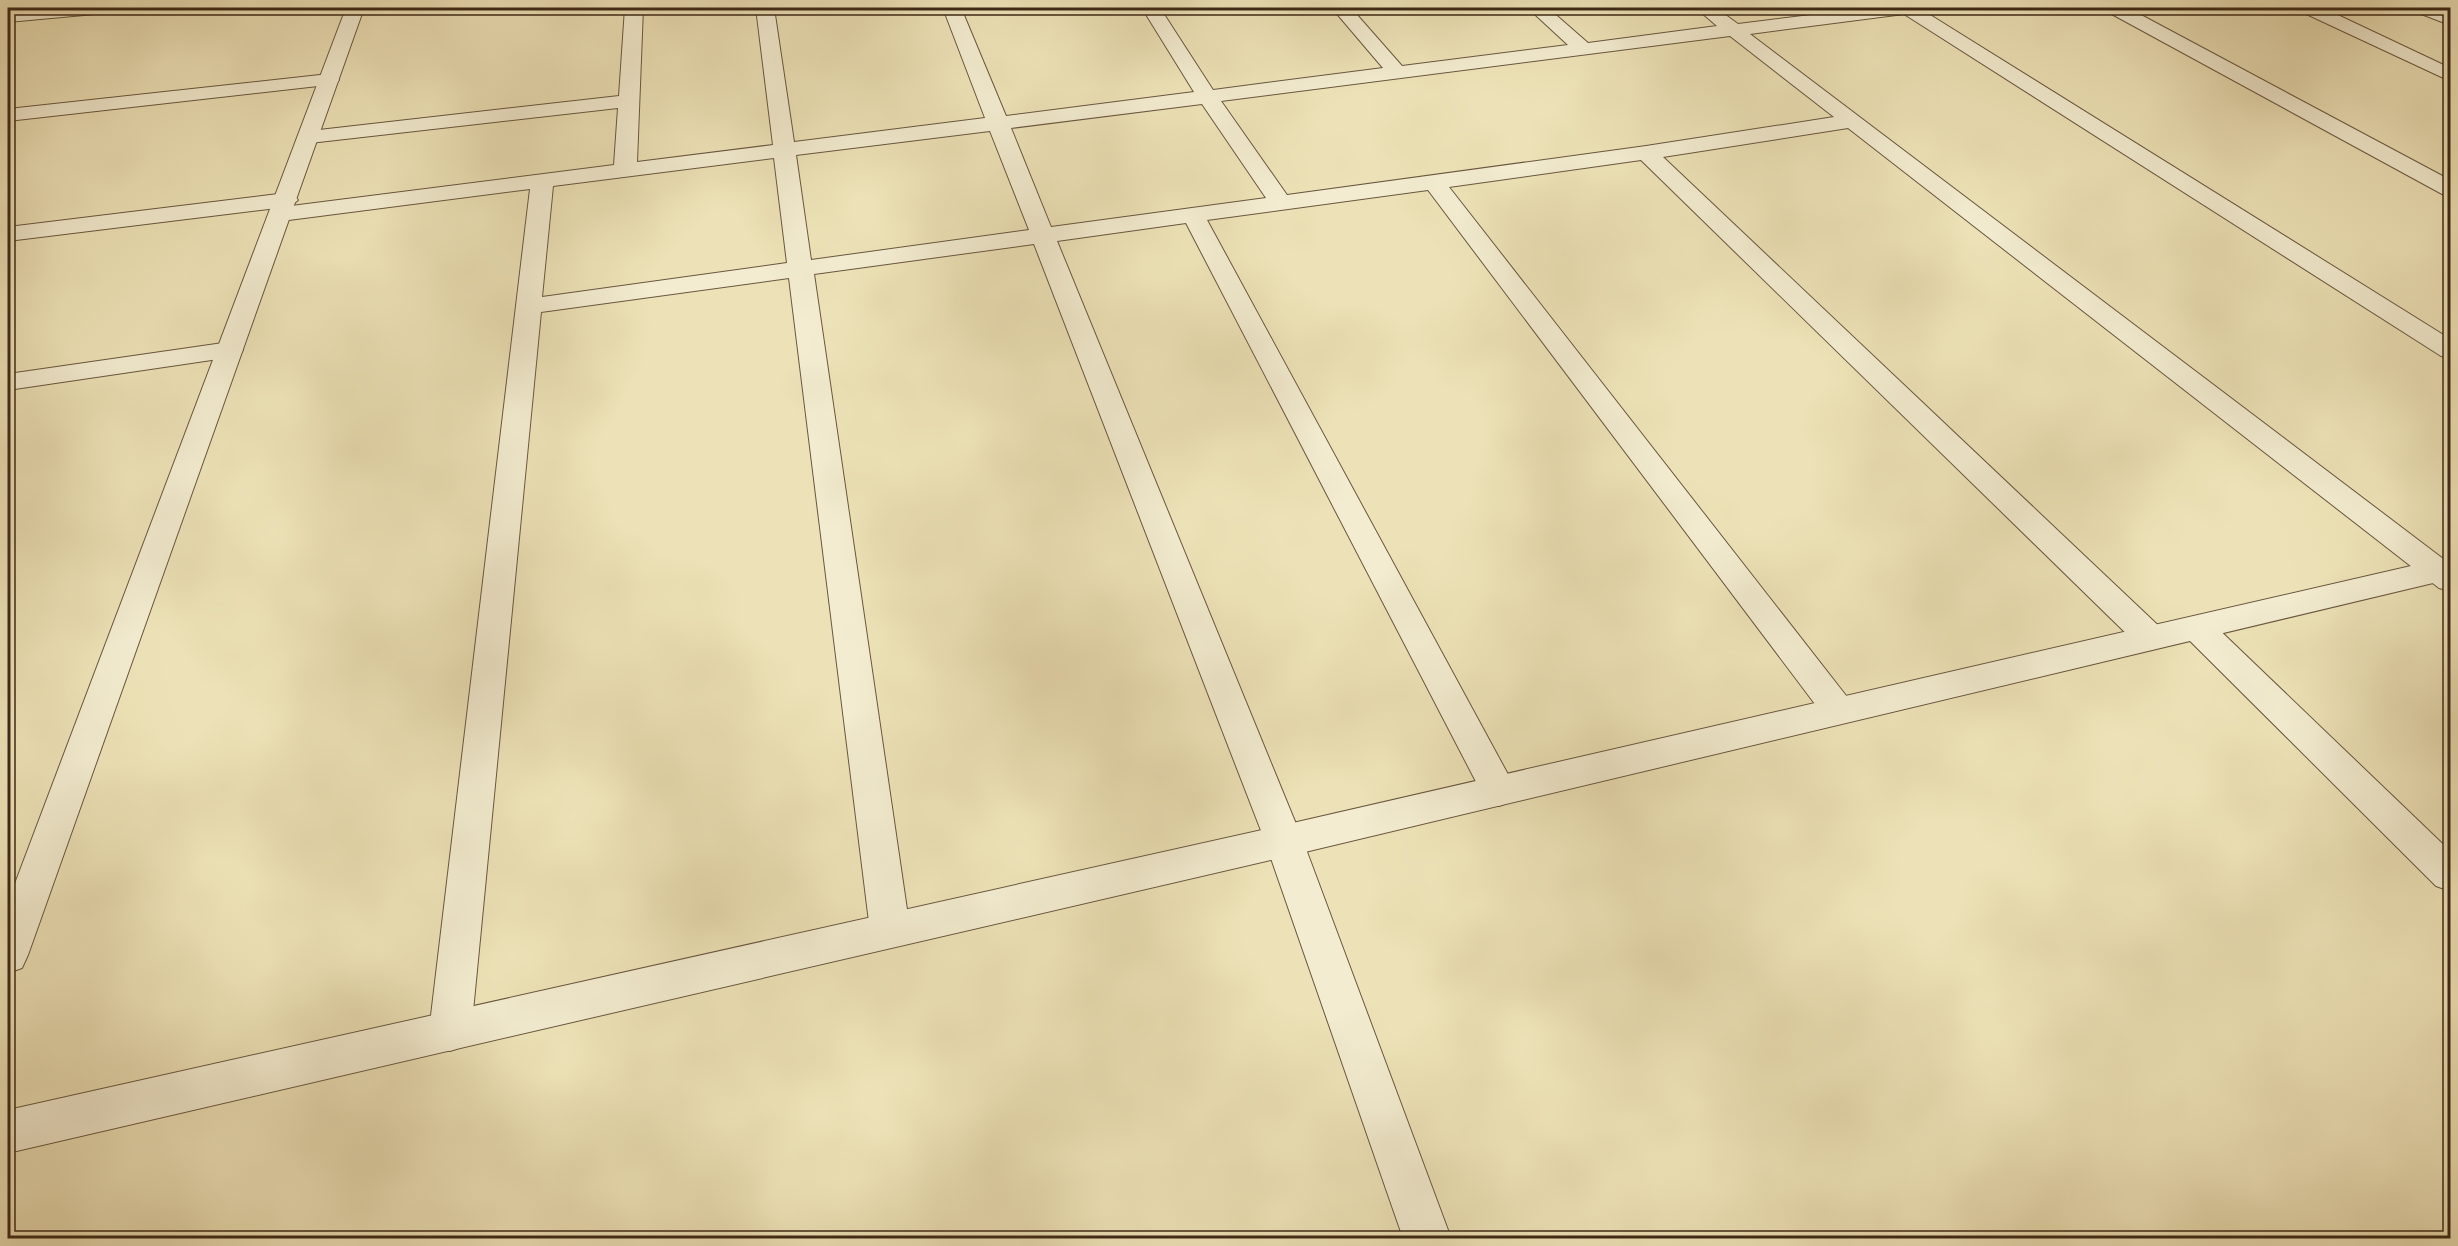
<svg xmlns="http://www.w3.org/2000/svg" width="2458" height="1246" font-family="'IM FELL English',serif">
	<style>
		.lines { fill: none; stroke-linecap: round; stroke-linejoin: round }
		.minor-casing { stroke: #69573f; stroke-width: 2 }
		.tertiary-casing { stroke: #69573f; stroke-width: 2 }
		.minor { fill: #f3ecd0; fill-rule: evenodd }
		.tertiary { fill: #f3ecd0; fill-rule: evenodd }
	</style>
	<rect width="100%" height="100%" fill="#ede2b7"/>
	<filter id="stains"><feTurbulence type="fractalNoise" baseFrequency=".00333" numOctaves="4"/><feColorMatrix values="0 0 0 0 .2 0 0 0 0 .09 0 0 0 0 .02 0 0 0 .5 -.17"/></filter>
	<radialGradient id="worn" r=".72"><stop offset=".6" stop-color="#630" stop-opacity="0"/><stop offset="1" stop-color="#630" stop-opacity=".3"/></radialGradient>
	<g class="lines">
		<g class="minor-casing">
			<path id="minor" d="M39,8h65l-2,4 -7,2 -87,8v-12z
				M625,8h18l-6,154 136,-17 -17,-137h18l20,134 191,-24 -42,-110h18l45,108 188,-24 -52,-84h18l53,82 170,-22 -51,-60h19l51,58 166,-21 -40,-37h20l40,35 129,-17 -21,-18h20l22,16 129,-16h52l531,331v19l-9,-2 -537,-342 -154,20 700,530v27l-11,-3 -591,-460 -185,29 500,473 5,8 -5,8 -12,4 -12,-4 -498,-486 -192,27 402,515 6,9 -6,9 -12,4 -12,-4 -399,-530 -221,30 310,571 -5,10 -13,5 -13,-5 -300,-578 -129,18 246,600 148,397h-48l-138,-397 -231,-597 -220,30 96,656 -6,12 -14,5 -14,-5 -6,-12 -81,-652 -248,34 -70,720 -6,14 -15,5 -15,-5 -6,-14 101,-843 -249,32 -8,-2 -4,-5 8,-6 -269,33v-14l278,-34 8,2 4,5 -7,6 323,-41 4,-57 -308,35 -8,-1 -3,-5 3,-5 8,-1 309,-35zM1730,36l104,81 -188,29 -359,49 -66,-94zM1202,104l64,94 -215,29 -40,-99zM990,131l39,99 -218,30 -15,-105zM774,158l13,105 -245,34 11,-111z
				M2106,8h22l322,172v16l-8,-2 -334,-182z
				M2300,8h23l127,60v13l-148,-69z
				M2414,8h24l12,5v12l-34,-13z
				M329,74l7,2 3,4 -3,4 -328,37v-12z
				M230,342l9,2 4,6 -4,6 -231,34v-16z
				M2197,616l12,4 241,231v40l-14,-5 -251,-250 -5,-8 5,-8z"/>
		</g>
		<g class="tertiary-casing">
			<path id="tertiary" d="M346,8h18l-336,947 -6,13 -14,5v-71z
				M2450,557v22l-1166,278 -1276,296v-43l1276,-285z"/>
		</g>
		<use href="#minor" class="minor"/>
		<use href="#tertiary" class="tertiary"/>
	</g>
	<rect width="2458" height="1246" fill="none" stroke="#ede2b7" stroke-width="30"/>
	<rect x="9" y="9" width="2440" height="1228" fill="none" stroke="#3d2917" stroke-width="3"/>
	<rect x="15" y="15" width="2428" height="1216" fill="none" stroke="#3d2917" stroke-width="1.5"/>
	<rect width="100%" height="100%" filter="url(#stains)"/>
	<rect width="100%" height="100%" fill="url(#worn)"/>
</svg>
